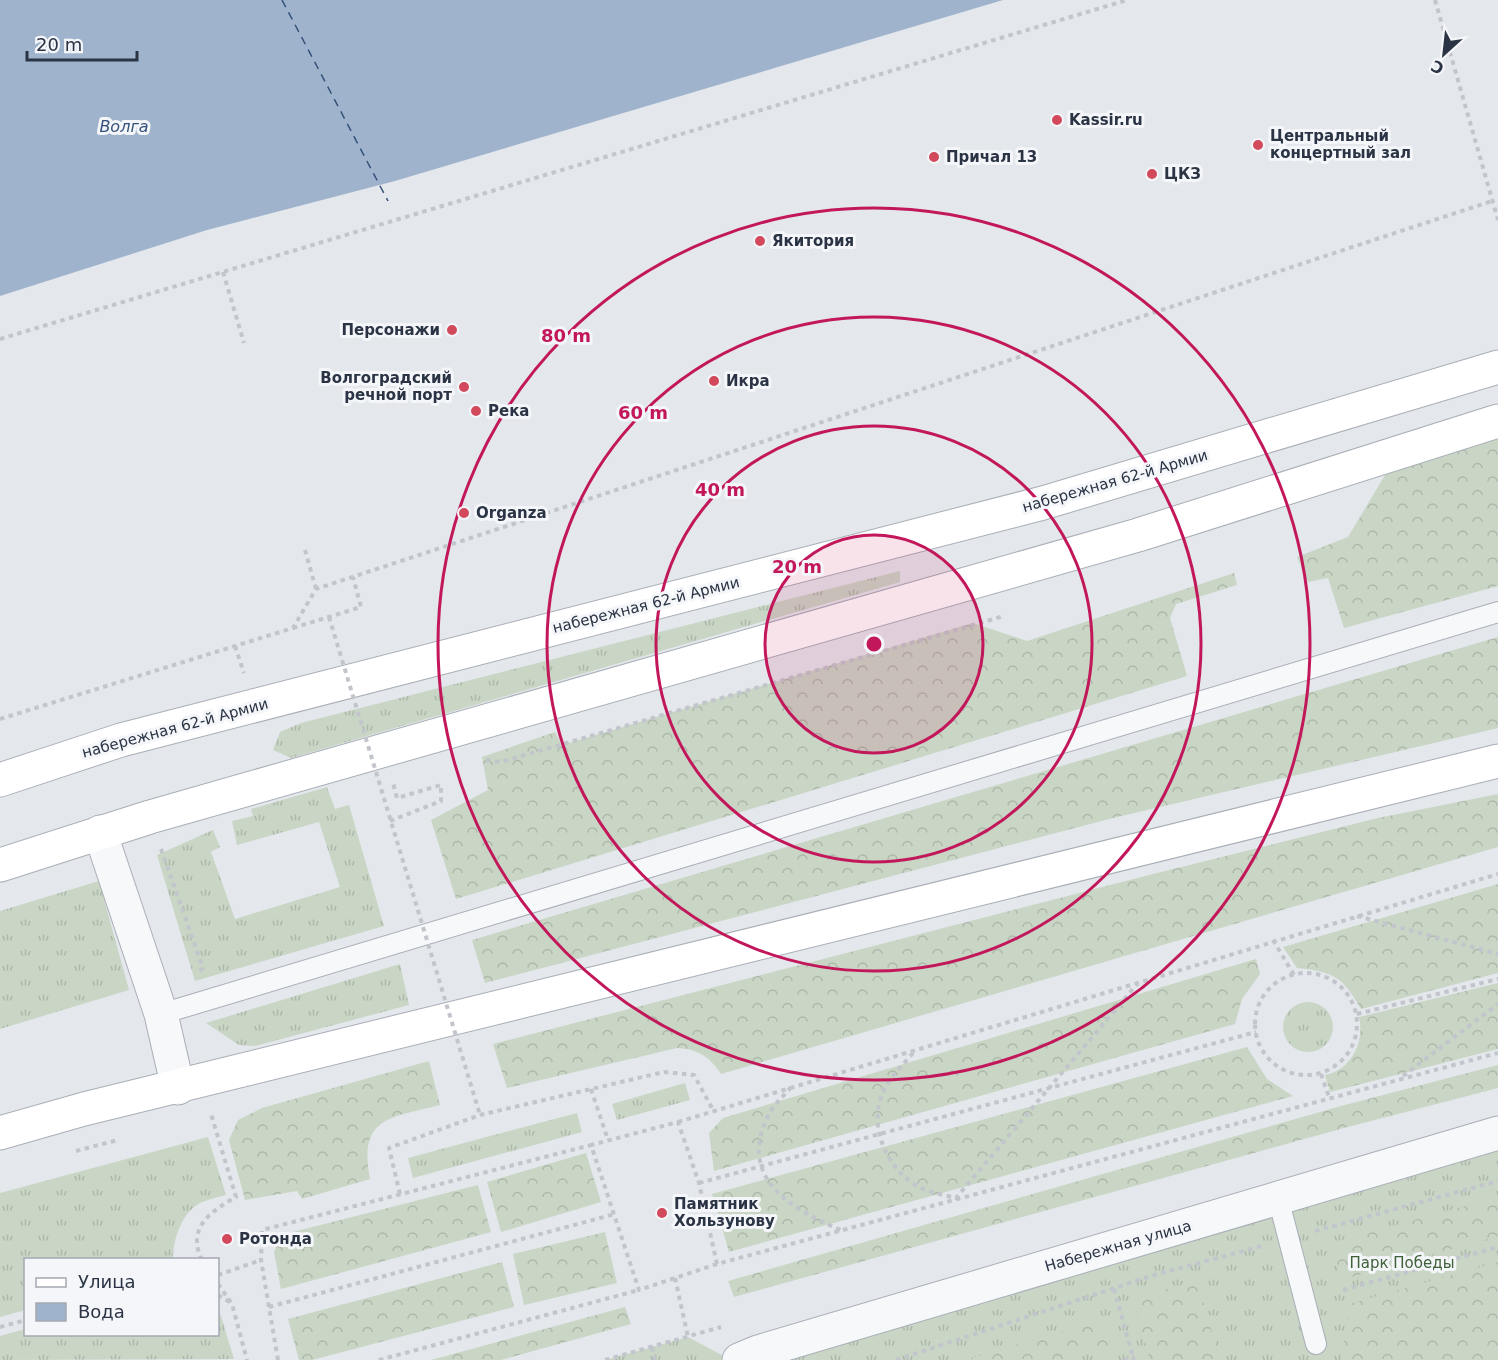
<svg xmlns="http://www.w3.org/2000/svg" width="1498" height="1360" font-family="'DejaVu Sans',sans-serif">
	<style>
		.grass { fill: url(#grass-tufts) }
		.forest { fill: url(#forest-crowns) }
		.water { fill: #9fb4cc }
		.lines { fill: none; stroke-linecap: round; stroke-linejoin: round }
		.ferry { stroke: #34527a; stroke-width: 1.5; stroke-dasharray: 8 6; stroke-linecap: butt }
		.service-casing { stroke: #a9aeb7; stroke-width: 22 }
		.minor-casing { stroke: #a9aeb7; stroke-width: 35 }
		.secondary-casing { stroke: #a9aeb7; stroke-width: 35 }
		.path { stroke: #c2c5cb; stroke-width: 4; stroke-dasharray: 4.5 4.5; stroke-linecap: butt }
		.service { stroke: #f7f8fa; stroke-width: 20 }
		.minor { stroke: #f7f8fa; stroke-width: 33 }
		.secondary { stroke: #fff; stroke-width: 33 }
		.path-bridge { stroke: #c2c5cb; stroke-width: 4; stroke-dasharray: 4.5 4.5; stroke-linecap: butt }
		.ring { fill: none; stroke: #c2185b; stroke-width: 3 }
		.poi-dot { fill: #d1495b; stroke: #f4f6f9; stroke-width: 2 }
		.labels { text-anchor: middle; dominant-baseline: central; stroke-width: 6; stroke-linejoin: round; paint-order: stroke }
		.poi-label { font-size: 15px; font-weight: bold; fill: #2b3445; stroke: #f4f6f9; text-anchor: start }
		.street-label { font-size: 15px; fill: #2b3445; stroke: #f4f6f9 }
		.park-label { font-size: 15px; fill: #3f6138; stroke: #f4f6f9 }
		.water-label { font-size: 16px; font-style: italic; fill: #34527a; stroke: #f4f6f9 }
		.centre { fill: #c2185b; stroke: #f4f6f9; stroke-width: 3 }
		.ring-label { font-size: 18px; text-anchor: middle; font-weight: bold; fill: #c2185b; stroke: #f4f6f9; stroke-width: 6; stroke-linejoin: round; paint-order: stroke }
	</style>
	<defs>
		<pattern id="grass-tufts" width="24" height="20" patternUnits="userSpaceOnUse" patternTransform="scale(1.5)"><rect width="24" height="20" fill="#c9d6c5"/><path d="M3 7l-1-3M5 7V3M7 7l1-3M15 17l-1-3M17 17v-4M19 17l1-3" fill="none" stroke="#adb8ab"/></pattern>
		<pattern id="forest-crowns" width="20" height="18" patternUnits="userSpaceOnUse" patternTransform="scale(1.5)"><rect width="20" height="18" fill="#c9d6c5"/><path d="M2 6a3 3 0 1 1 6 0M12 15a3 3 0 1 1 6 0" fill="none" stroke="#adb8ab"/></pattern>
	</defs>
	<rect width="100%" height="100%" fill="#e4e7ec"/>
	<path class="grass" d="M900,571v11l-609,176 -18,-8 7,-18 21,-9z
		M327,787l8,22 14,-4 35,121 -189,55 -38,-126 56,-25 7,17 -9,5 24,67 105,-32 -21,-65 -82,23 -5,-24 21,-5 -2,-7z
		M99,881l30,109 -129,39v-118z
		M400,964l9,41 -154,41 -16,-1 -33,-22z
		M1283 1027a25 25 0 1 1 50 0a25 25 0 1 1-50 0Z
		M685,1083l5,17 -73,20 -5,-16z
		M577,1113l5,19 -169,46 -5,-20z
		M1498,1133v227h-759z
		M208,1137l18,58c-8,2 -16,4 -24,7 -20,9 -29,37 -29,57l-147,1 -1,50 -25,7v-124z
		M218,1313l3,3 13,43 -234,1v-24l25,-7 1,5h192z
		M688,1337l43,23h-126z"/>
	<path class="forest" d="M1498,439v147l-154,42 -16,-50 -20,4 -11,-25 51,-20 40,-67z
		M1234,573l3,12 -61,19 -6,14 17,58 -731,223 -25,-79 57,-30 -6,-33 73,-25 7,13 411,-122 54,18z
		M1498,637v91l-389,91 -624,164 -13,-43z
		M1498,794v53l-777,227c-11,-17 -23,-25 -44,-26l-170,40 -14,-44 656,-169 229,-57z
		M1498,884v89l-137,36c-19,-33 -27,-37 -64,-41l-14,-21z
		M1256,959l4,15 -18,25 -7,25 -521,147 -5,-38 14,-15z
		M1498,983v66l-168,43 -5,-17c26,-5 40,-33 34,-58z
		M1247,1047l20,32 26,17 -564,156 -17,-58z
		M429,1061l11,44c-49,13 -82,11 -70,74l-68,20 -5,-8 -52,9 -16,-60 9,-20 24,-12z
		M1498,1065v23l-154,40 -610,169 -6,-16 613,-175z
		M586,1153l15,49 -100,30 -14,-50z
		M478,1185l13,47 -210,57 -7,-37 7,-17z
		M1498,1197v39l-157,44 -10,-37z
		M605,1232l12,51 -93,22 -11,-51z
		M502,1262l12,45 -202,53h-13l-11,-41z
		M1498,1262v98h-157l8,-56z
		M1197,1280l23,80h-70l-17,-61z
		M625,1307l6,17 -130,36h-70z
		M1103,1319l8,27 -49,14h-98z"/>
	<path class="water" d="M0,0h1003l-608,181 -188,49 -207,66z"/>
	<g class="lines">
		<path class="ferry" d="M282,0l106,201"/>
		<g class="service-casing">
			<path id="service" d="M161,1014l1337,-402
				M1278,1198l38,146"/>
		</g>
		<g class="minor-casing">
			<path id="minor" d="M100,832l61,182 17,74
				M739,1360l19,-8 740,-219"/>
		</g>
		<g class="secondary-casing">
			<path id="secondary" d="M0,780l121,-40 922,-237 455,-136
				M0,865l150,-48 988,-282 360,-114
				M0,1133l84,-24 1414,-348"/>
		</g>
		<path class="path" d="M1435,0l63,220
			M223,272l21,71
			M0,339l1127,-339
			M305,550l11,39
			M293,628l68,-21 -8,-30
			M235,646l9,27
			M0,719l293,-91 23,-39 1176,-388
			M486,760l15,2 503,-146
			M390,821l51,-20v-16l-44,13 -4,-15
			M161,849l42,119 -4,3
			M1357,916l141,38
			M1273,940l21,35
			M1255 1024a51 51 0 1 1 102 0a51 51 0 1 1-102 0Z
			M1357,1014l141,-35
			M913,1053c-12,14 -27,28 -32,45 -12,33 9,75 40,90 10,5 24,7 35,10l182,-215
			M1321,1074l8,23
			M1403,1076l95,-72
			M791,1087c-7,9 -18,18 -23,29 -31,62 23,93 73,114
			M591,1089l17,51
			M678,1122l820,-248
			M76,1151l42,-11
			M699,1183l557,-151
			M400,1194l-11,-46 91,-33 184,-43 30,3 19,35
			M1315,1231l183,-50
			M202,1260c-16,-32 9,-49 34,-63l-25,-83
			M717,1264l-18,-81 -21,-61 -87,23 48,145 78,-26 781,-211
			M218,1275l43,-15
			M675,1278l13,59
			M218,1284l14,20 15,56
			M1114,1289l19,68
			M1343,1290l155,-43
			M218,1295l12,7
			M269,1307l346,-93
			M0,1327l26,-7
			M652,1347l3,13
			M278,1360l-17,-100 1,-30 329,-85
			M379,1360l260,-70
			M605,1360l116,-33
			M896,1360l258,-85 108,-29
			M1124,1360l9,-3 1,3"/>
		<use href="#service" class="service"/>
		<use href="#minor" class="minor"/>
		<use href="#secondary" class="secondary"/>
		<path class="path-bridge" d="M329,617l151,498"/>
	</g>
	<circle cx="874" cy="644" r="109" fill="#c2185b" fill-opacity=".12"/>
	<g class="ring">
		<circle cx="874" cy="644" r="109"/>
		<circle cx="874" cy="644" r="218"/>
		<circle cx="874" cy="644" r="327"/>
		<circle cx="874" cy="644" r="436"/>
	</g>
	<g class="poi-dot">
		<circle cx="1057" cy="120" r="6"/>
		<circle cx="1258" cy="145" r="6"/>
		<circle cx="934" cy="157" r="6"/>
		<circle cx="1152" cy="174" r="6"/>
		<circle cx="760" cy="241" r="6"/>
		<circle cx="452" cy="330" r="6"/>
		<circle cx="714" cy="381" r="6"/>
		<circle cx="464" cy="387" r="6"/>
		<circle cx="476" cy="411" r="6"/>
		<circle cx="464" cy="513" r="6"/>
		<circle cx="662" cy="1213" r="6"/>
		<circle cx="227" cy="1239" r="6"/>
	</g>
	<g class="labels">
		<g class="poi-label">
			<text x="1069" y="120">Kassir.ru</text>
			<text x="1270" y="136">Центральный<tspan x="1270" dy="17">концертный зал</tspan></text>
			<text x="946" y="157">Причал 13</text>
			<text x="1164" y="174">ЦКЗ</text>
			<text x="772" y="241">Якитория</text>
			<text x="440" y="330" text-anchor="end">Персонажи</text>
			<text x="452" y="378" text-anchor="end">Волгоградский<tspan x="452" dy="17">речной порт</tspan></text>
			<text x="726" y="381">Икра</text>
			<text x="488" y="411">Река</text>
			<text x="476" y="513">Organza</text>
			<text x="674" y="1204">Памятник<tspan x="674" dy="17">Хользунову</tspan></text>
			<text x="239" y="1239">Ротонда</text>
		</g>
		<g class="street-label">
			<text transform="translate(1115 481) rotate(-16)">набережная 62-й Армии</text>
			<text transform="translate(646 605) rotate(-14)">набережная 62-й Армии</text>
			<text transform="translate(175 728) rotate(-15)">набережная 62-й Армии</text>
			<text transform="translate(1118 1246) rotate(-16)">Набережная улица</text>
		</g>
		<g class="park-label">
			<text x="1402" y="1263">Парк Победы</text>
		</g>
		<g class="water-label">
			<text x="124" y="126">Волга</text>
		</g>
	</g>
	<circle cx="874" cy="644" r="9" class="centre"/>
	<g class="ring-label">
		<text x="566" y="342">80 m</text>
		<text x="643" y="419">60 m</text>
		<text x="720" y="496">40 m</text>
		<text x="797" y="573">20 m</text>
	</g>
	<rect x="24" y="1258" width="195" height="78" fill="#f4f6f9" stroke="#a4a8b1" stroke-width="1.5"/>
	<rect x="36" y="1278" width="30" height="9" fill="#ffffff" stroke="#a4a8b1" stroke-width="1.5"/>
	<text x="78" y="1288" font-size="18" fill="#2b3445">Улица</text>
	<rect x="36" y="1303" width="30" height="18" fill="#9fb4cc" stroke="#a4a8b1" stroke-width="1.5"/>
	<text x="78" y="1318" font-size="18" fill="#2b3445">Вода</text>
	<g transform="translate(1444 54) rotate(207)" stroke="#f4f6f9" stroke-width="4.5" paint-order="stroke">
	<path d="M0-4.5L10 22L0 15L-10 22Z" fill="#2b3445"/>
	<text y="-9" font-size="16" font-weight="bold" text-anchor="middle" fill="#2b3445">С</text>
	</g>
	<path d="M27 51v9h110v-9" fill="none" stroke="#2b3445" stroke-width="3"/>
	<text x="36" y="51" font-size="18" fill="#2b3445" stroke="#f4f6f9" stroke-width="4.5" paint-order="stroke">20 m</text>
</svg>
